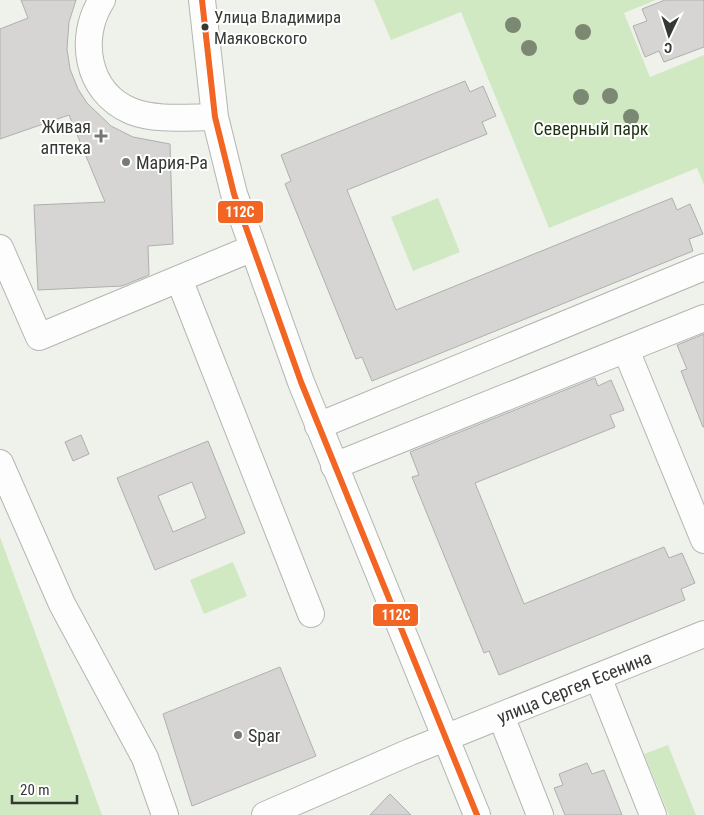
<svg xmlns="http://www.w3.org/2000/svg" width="704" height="815" font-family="'Roboto Condensed',sans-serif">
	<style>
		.green { fill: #d1e9c2 }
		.building { fill: #d6d5d4; stroke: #afafae; fill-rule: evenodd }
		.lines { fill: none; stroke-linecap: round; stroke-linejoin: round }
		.minor-casing { stroke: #b3b6b1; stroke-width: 28 }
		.minor { stroke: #fcfdfc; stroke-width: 26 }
		.bus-1-casing { stroke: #fff; stroke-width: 10 }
		.bus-1 { stroke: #f26522; stroke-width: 6 }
		.tree { fill: #7b8872 }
		.bus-dot { fill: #353934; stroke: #fff; stroke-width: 2 }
		.poi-dot { fill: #767a74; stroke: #fff; stroke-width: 2 }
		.labels { text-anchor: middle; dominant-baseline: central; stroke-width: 4; stroke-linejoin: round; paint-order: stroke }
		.bus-label { font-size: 17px; fill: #353934; stroke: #fff; text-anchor: start }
		.poi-label { font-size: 18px; fill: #353934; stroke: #fff; text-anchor: start }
		.park-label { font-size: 18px; fill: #1d320f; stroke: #fff }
		.street-label { font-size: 18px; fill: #353934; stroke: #fff }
		.line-badge { stroke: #fff; stroke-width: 2 }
		.badge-label { font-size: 14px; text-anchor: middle; font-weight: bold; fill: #fff }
	</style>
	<rect width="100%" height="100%" fill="#eef2eb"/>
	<path class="green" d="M374,0h282l-32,13 26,64 54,-22v130l-7,-17 -148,60 -88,-216 -70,28z
		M438,198l22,54 -47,19 -22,-54z
		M0,537l102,278h-102z
		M233,562l14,34 -43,18 -14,-34z
		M668,745l28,70h-27l-25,-61z"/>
	<path class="building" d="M21,0h55l-7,22 -2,27 3,20 8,20 9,14 24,23 22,11 37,7 3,100 -25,2 1,29 -27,11 -84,4 -4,-85 71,-3 -36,-87 -69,24v-110l28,-11z
		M665,0h39v47l-40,15 -5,-11 -14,6 -12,-31 14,-5 -5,-12z
		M465,81l5,11 13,-6 13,30 -14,6 5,12 -140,56 49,120 276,-112 5,12 13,-6 13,30 -14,5 4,12 -321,130 -10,-24 -6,2 -71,-175 6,-3 -10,-26z
		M704,334v93h-1l-22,-56 6,-2 -10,-24z
		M595,378l3,8 13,-6 13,30 -14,5 5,12 -140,56 49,121 140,-57 5,11 13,-5 13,30 -14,6 4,11 -186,75 -10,-24 -5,2 -72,-176 7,-2 -9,-23z
		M81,435l8,19 -16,7 -8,-19z
		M208,441l37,92 -90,37 -38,-92zM192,482l14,36 -33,14 -15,-36z
		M280,667l36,89 -124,50 -29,-92z
		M587,763l5,11 12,-4 18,45h-57l-11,-27 9,-3 -4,-11z
		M390,794l21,21h-41z"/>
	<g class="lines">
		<g class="minor-casing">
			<path id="minor" d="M102,0c-24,37 -16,92 29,111 25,10 57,6 84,6
				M202,0l13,117 19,77 67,188 176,433
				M0,248l39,89 214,-89
				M179,279l132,335
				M626,350l78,190
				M318,426l386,-159
				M0,463l62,141 83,154 20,57
				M334,466l370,-148
				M598,677l55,138
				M501,716l39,99
				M265,815l145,-63 294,-118"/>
		</g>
		<use href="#minor" class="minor"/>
		<g class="bus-1-casing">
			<path id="bus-1" d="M202,0l13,117 19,77 67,188 176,433"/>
		</g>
		<use href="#bus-1" class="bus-1"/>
	</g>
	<g class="tree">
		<circle cx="513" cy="25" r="8"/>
		<circle cx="583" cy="32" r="8"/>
		<circle cx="529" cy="48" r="8"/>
		<circle cx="610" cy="96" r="8"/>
		<circle cx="581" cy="97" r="8"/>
		<circle cx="631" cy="117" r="8"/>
	</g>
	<circle class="bus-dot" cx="205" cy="27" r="4.5"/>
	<g class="poi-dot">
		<path d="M98.5 128.5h5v5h5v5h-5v5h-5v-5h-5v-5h5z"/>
		<circle cx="126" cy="162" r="5"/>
		<circle cx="238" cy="735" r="5"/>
	</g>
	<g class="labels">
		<g class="bus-label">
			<text x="214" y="17">Улица Владимира<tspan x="214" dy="21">Маяковского</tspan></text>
		</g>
		<g class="poi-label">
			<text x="91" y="126" text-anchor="end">Живая<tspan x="91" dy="21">аптека</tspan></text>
			<text x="136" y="162">Мария-Ра</text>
			<text x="248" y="735">Spar</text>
		</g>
		<g class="park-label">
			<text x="591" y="128">Северный парк</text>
		</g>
		<g class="street-label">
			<text transform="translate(574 687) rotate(-22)">улица Сергея Есенина</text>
		</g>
	</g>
	<g class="line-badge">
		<rect x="217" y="200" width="47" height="24" rx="5" fill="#f26522"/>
		<rect x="372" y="603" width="47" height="24" rx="5" fill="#f26522"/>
	</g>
	<g class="badge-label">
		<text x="240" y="217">112С</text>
		<text x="396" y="620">112С</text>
	</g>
	<g transform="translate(669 35) rotate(184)" stroke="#ffffff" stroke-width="4" paint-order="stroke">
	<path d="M0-4L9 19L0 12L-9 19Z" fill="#353934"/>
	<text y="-8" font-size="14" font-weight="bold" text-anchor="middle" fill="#353934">С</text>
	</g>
	<path d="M12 795v8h65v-8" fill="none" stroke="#353934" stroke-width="2.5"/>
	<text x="20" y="795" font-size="15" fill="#353934" stroke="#ffffff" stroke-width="4" paint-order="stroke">20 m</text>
</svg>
